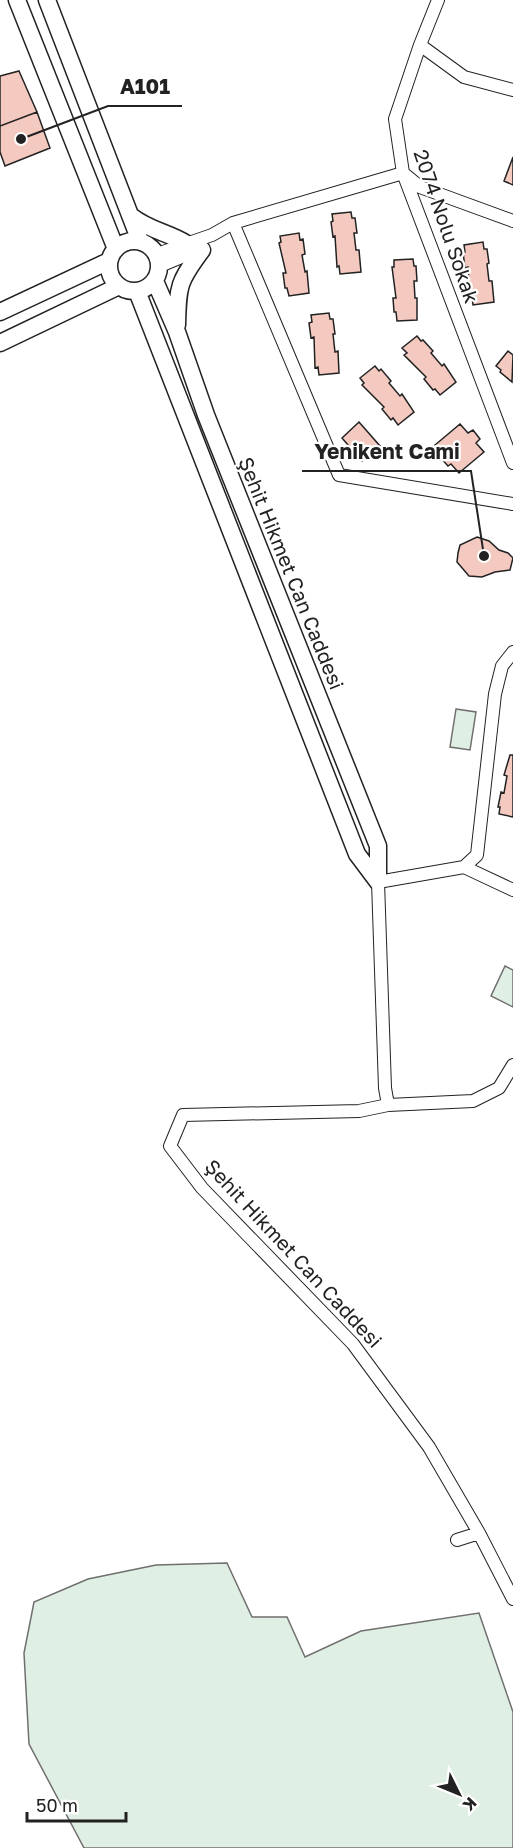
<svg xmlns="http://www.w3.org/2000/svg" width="513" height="1848" font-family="'Golos Text',sans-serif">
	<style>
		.green { fill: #e0efe3; stroke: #6f6f6f; stroke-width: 1.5 }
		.building { fill: #f3c9c0; stroke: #222; stroke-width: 1.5 }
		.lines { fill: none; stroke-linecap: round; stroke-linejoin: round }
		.street-casing { stroke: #222; stroke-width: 14 }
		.secondary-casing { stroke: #222; stroke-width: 19 }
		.street { stroke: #fff; stroke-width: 12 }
		.secondary { stroke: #fff; stroke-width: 16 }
		.labels { text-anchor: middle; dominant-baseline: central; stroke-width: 4.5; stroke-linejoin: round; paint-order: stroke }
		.street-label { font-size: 20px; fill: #222; stroke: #fff }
		.leader { fill: none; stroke: #222; stroke-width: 2 }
		.callout-dot { fill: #222; stroke: #fff; stroke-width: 2 }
		.callout-label { font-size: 21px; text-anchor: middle; font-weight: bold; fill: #222; stroke: #fff; stroke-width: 4.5; stroke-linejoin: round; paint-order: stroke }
	</style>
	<rect width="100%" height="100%" fill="#fff"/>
	<path class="green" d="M456,709l20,3 -6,38 -20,-3z
		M505,966l8,4v37l-22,-11z
		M227,1563l25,54h35l18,40 56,-26 118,-18 34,99v136h-429l-55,-104 -5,-91 10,-51 54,-23 68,-14z"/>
	<path class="building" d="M19,71l18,41 -37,14v-50z
		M37,112l13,36 -45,18 -5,-14v-26z
		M513,157v28l-9,-4z
		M351,212l1,6h3l2,15h-3l2,17h3l2,22 -21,2 -1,-8 -2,1 -2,-31 -2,1 -2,-15 2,-1 -1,-7z
		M299,233l1,7 3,-1 2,15 -3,1 3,17 2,-1 2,22 -20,3 -2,-8h-2l-2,-15h3l-7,-30 2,-1 -1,-6z
		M483,242l1,7h3l2,14 -2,1 2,17h3l2,21 -21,3 -1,-8h-2l-2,-30 -3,1 -2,-16h2l-1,-7z
		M413,259l1,7h2l1,15h-3l1,17h2v22l-20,1 -1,-9h-2l-1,-14h3l-4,-31h2v-7z
		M329,313l1,6h3l2,15h-2l2,18 3,-1 1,22 -20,2 -1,-8 -3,1 -1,-31 -3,1 -2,-15 3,-1 -1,-7z
		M417,336l4,5 2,-1 10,11 -2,2 11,13 2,-2 12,18 -16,13 -5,-6 -2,1 -9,-11 2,-2 -22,-22 3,-2 -5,-5z
		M508,351l5,4 -1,27 -12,-10 1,-2 -5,-4z
		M375,366l4,5 2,-2 10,12 -2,2 11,13 2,-2 12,18 -16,13 -5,-7 -2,2 -9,-11 2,-2 -22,-22 2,-2 -4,-5z
		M359,422l21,24 -18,15 -20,-23z
		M460,424l8,9 5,-3 7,9 -4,4 8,9 -25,21 -8,-9 -3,2 -8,-9 3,-2 -8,-10z
		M477,537l12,4 10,9 9,3 5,5 -3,12 -15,2 -13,5 -13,-1 -12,-14 1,-9 2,-8z
		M510,755h3v62l-14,-3 1,-7h-2l3,-15 3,1 3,-17 -3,-1z"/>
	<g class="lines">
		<g class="street-casing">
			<path id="street" d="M438,0l-18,45 -25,74 8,54 110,290
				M420,45l44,32 49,13
				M233,223l106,252 174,29
				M157,254l55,-19 21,-12 170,-50 17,14 93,34
				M160,266l43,-18
				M464,867l13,-12 18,-161 7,-28 11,-14
				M513,890l-49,-23 -86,15 7,206 3,17 -29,6 -176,4 -13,31 32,42 151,156 76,103 50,86 34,66
				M388,1105l85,-4 26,-13 14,-23
				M457,1540l22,-7"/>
		</g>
		<g class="secondary-casing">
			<path id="secondary" d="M17,0l99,249
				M47,0l93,241
				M131,216c19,15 37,16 56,28
				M109 266a25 25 0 1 1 50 0a25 25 0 1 1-50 0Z
				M155,281l22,51 29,83 172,431v36
				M137,291l220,563 21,28
				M0,312l109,-51
				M177,325c1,-39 1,-43 25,-75
				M0,343l119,-57"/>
		</g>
		<use href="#street" class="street"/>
		<use href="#secondary" class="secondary"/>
	</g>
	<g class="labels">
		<g class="street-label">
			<text transform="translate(447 226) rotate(71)">2074 Nolu Sokak</text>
			<text transform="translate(292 573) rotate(68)">Şehit Hikmet Can Caddesi</text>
			<text transform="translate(294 1253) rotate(47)">Şehit Hikmet Can Caddesi</text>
		</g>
	</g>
	<path class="leader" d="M21 139L108 106H182M484 556L471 471H302"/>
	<g class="callout-dot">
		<circle cx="21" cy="139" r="6"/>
		<circle cx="484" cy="556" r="6"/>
	</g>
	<g class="callout-label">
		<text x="145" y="94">A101</text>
		<text x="387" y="459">Yenikent Cami</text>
	</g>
	<g transform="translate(459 1794) rotate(133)" stroke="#ffffff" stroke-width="4.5" paint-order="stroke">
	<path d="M0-4.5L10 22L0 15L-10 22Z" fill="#222222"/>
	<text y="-9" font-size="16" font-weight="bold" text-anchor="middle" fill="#222222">K</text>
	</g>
	<path d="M27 1812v9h99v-9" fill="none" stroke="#222222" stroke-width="3"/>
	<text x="36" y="1812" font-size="18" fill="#222222" stroke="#ffffff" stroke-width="4.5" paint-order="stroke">50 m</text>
</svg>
